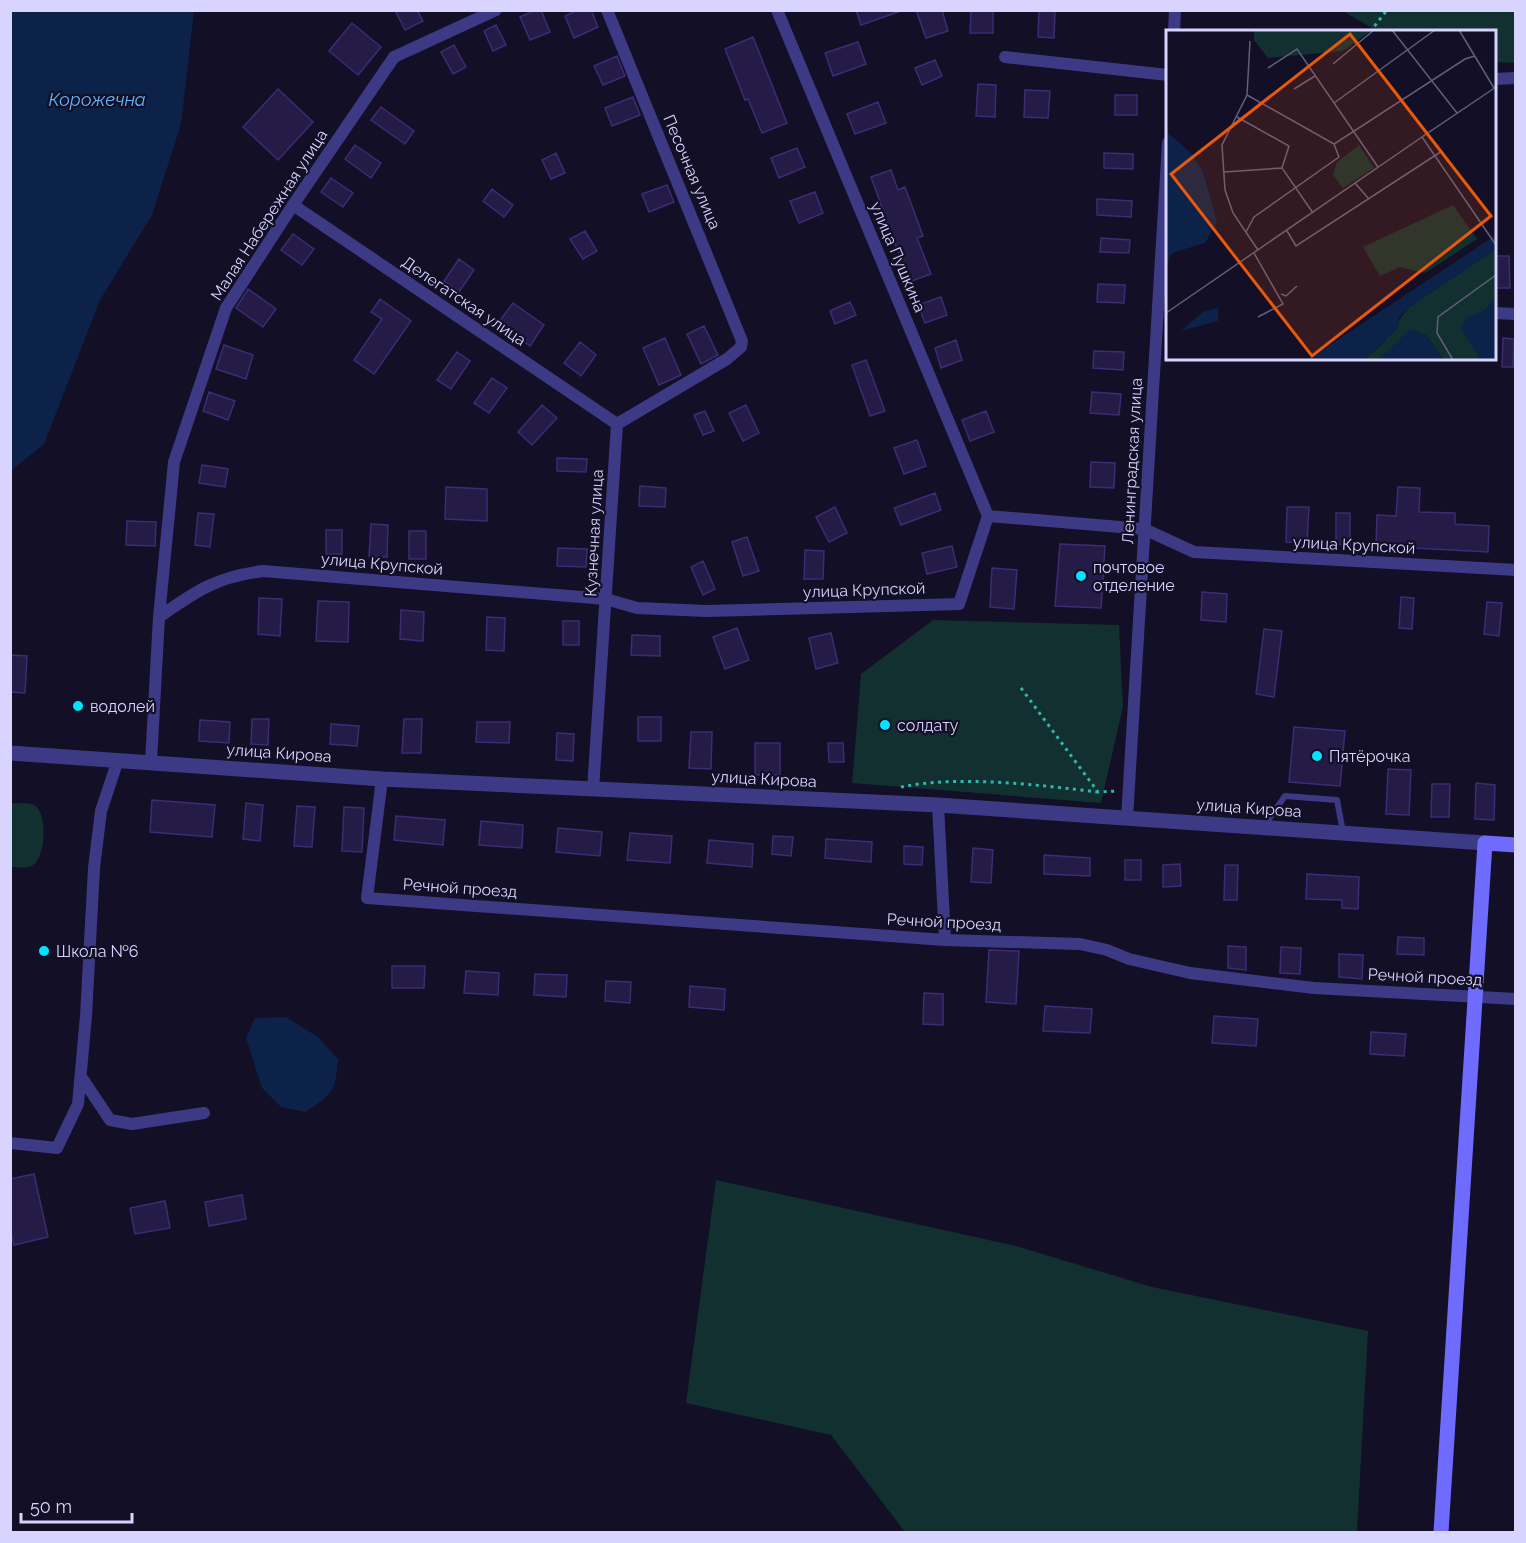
<svg xmlns="http://www.w3.org/2000/svg" width="1526" height="1543" font-family="Raleway,sans-serif">
	<style>
		.green { fill: #12302f }
		.water { fill: #0c2248 }
		.building { fill: #241b47; stroke: #3b2d73; stroke-width: 1.5 }
		.lines { fill: none; stroke-linecap: round; stroke-linejoin: round }
		.path { stroke: #2fb8b0; stroke-width: 3; stroke-dasharray: 3 4.5; stroke-linecap: butt }
		.service { stroke: #3d3a85; stroke-width: 6 }
		.minor { stroke: #3d3a85; stroke-width: 12 }
		.tertiary { stroke: #3d3a85; stroke-width: 15 }
		.secondary { stroke: #6f6bff; stroke-width: 15 }
		.poi-dot { fill: #00e5ff; stroke: #130f26; stroke-width: 2 }
		.labels { text-anchor: middle; dominant-baseline: central; stroke-width: 4.5; stroke-linejoin: round; paint-order: stroke }
		.street-label { font-size: 16px; fill: #d9d4ff; stroke: #130f26 }
		.poi-label { font-size: 16px; fill: #d9d4ff; stroke: #130f26; text-anchor: start }
		.water-label { font-size: 18px; font-style: italic; fill: #62b6ff; stroke: #130f26 }
		.inset-road { fill: none; stroke: #625e7d; stroke-width: 1.5 }
		.view { fill: #e8590c; fill-opacity: 0.15; stroke: #e8590c; stroke-width: 3 }
		.inset-edge { fill: none; stroke: #d9d4ff; stroke-width: 3 }
	</style>
	<rect width="100%" height="100%" fill="#130f26"/>
	<path class="green" d="M1343,11h172v52l-20,-1 -1,-30 -117,-1z
		M933,620l186,5 4,82 -22,96 -249,-20 9,-109z
		M11,803c6,1 17,-1 23,2 14,7 12,52 -1,60 -6,4 -15,2 -22,2z
		M716,1180l300,66 136,41 216,44 -11,201h-452l-74,-97 -145,-32z"/>
	<path class="water" d="M11,10l183,1 -13,113 -29,91 -52,85 -56,144 -33,27z
		M286,1017l32,20 20,22c-2,32 -6,36 -33,53l-24,-5 -19,-19 -16,-50 9,-20z"/>
	<path class="building" d="M395,10h22l6,11 -18,9z
		M536,10h5l9,22 -20,8 -10,-23z
		M577,10h14l7,17 -24,11 -9,-22z
		M856,10h41l1,2 -37,13z
		M916,10h26l6,21 -22,7z
		M971,10h22v23h-23z
		M1039,10h16l-1,28 -16,-1z
		M352,23l29,24 -23,28 -29,-24z
		M496,25l10,20 -13,6 -9,-20z
		M753,37l34,86 -25,10 -14,-34 -3,1 -20,-51z
		M858,42l8,22 -33,12 -8,-23z
		M454,45l12,22 -13,7 -12,-22z
		M617,56l8,20 -22,9 -9,-19z
		M935,60l7,16 -20,9 -7,-17z
		M978,84l18,1 -1,32 -19,-1z
		M278,89l35,33 -35,38 -35,-33z
		M1025,90l25,1 -2,27 -24,-1z
		M1115,95h22v20h-22z
		M633,97l7,18 -28,11 -7,-18z
		M878,102l8,21 -31,11 -8,-20z
		M381,107l33,24 -9,13 -34,-24z
		M355,145l26,18 -10,15 -26,-19z
		M797,148l8,19 -26,11 -8,-20z
		M556,153l9,20 -14,6 -9,-19z
		M1104,153l29,1v15l-29,-1z
		M891,170l7,20 7,-3 18,49 -6,2 14,36 -22,8 -38,-105z
		M331,178l22,15 -10,14 -22,-15z
		M667,185l7,17 -25,10 -7,-18z
		M492,189l21,16 -9,12 -21,-16z
		M815,192l8,21 -24,10 -9,-22z
		M1097,199l35,2 -1,16 -34,-2z
		M585,231l12,20 -14,8 -13,-20z
		M293,234l21,15 -12,16 -21,-15z
		M1101,238l29,2 -1,13 -29,-1z
		M1494,256h15l1,32h-15z
		M459,259l15,11 -15,22 -15,-11z
		M1098,284l27,1 -1,18 -27,-1z
		M248,289l28,20 -13,18 -27,-19z
		M941,297l6,18 -22,8 -7,-18z
		M380,299l31,22 -37,53 -20,-14 28,-41 -11,-7z
		M850,302l6,13 -21,9 -5,-13z
		M513,303l31,22 -14,21 -32,-23z
		M704,326l14,29 -17,9 -14,-30z
		M665,338l16,37 -22,10 -16,-37z
		M1503,338l11,1 -1,28h-11z
		M956,340l6,20 -21,8 -6,-20z
		M580,342l16,13 -15,21 -17,-13z
		M224,345l29,10 -7,24 -30,-10z
		M1094,351l30,1 -1,18 -30,-2z
		M457,352l13,9 -19,28 -14,-9z
		M866,360l19,51 -15,5 -18,-51z
		M492,378l15,10 -18,25 -15,-10z
		M209,392l26,9 -7,19 -25,-9z
		M1092,392l29,2 -2,21 -29,-2z
		M542,405l15,13 -25,27 -14,-13z
		M746,405l13,28 -16,8 -14,-28z
		M705,411l9,20 -11,4 -9,-20z
		M986,411l8,21 -24,9 -8,-21z
		M917,440l9,26 -22,8 -10,-26z
		M557,458l30,1 -1,13 -29,-1z
		M1091,462l24,1 -1,25 -24,-1z
		M202,465l26,4 -3,18 -26,-4z
		M640,486l26,2 -1,19 -26,-1z
		M446,487l41,2v32l-42,-2z
		M1398,487l22,1 -1,24 36,1v11l34,2 -1,26 -112,-6 1,-31 19,1z
		M935,493l6,17 -40,15 -7,-17z
		M835,507l12,26 -18,9 -13,-25z
		M1287,507h22l-2,36 -21,-1z
		M198,513l16,1 -4,33 -15,-2z
		M1336,513h14v32l-14,-1z
		M127,521l29,1 -1,24 -29,-1z
		M371,524l17,1 -1,32 -18,-1z
		M326,530h16v24h-16z
		M409,531h17v28h-17z
		M747,537l12,34 -16,5 -11,-34z
		M1060,544l45,2 -4,62 -46,-2z
		M952,546l5,21 -30,7 -5,-21z
		M558,548l29,1 -1,18 -29,-1z
		M805,550l19,1 -1,28h-19z
		M703,561l12,28 -12,6 -12,-28z
		M992,568l25,2 -3,39 -24,-2z
		M1202,592l25,2 -1,28 -25,-2z
		M1401,597l13,1 -2,31 -13,-1z
		M259,598l23,1 -2,37 -22,-2z
		M318,601l31,1 -1,40 -32,-1z
		M1487,602l15,1 -3,33 -15,-2z
		M401,610l23,2 -1,29 -23,-2z
		M487,617l18,1 -1,33 -18,-1z
		M563,621h16v24h-16z
		M737,628l12,32 -24,9 -12,-32z
		M1264,629l18,2 -8,66 -18,-3z
		M831,633l7,30 -22,6 -7,-31z
		M632,635l28,1v20l-29,-1z
		M10,655l17,1 -2,37 -15,-1z
		M638,717h23v24h-23z
		M252,719h17l-1,26 -17,-1z
		M404,719h18l-1,34h-19z
		M200,720l30,2 -1,21 -30,-2z
		M477,722h33l-1,21 -33,-1z
		M331,724l28,2 -2,20 -27,-2z
		M1294,727l51,4 -5,55 -51,-4z
		M691,732h21l-1,37 -22,-1z
		M557,733l17,1 -1,27 -17,-1z
		M755,743h25v32h-25z
		M828,743h15l1,19h-15z
		M1388,769l23,1 -2,45 -23,-1z
		M1476,783l19,2 -1,35 -19,-1z
		M1432,784h18l-1,33h-18z
		M152,800l63,5 -3,32 -62,-5z
		M246,803l17,2 -3,36 -17,-2z
		M297,806l18,1 -3,40 -18,-1z
		M344,807l20,1 -2,44 -20,-1z
		M396,816l49,4 -2,25 -49,-5z
		M481,821l42,4 -1,23 -43,-3z
		M558,828l44,4 -2,24 -44,-4z
		M630,833l42,3 -2,27 -43,-3z
		M773,836l20,1 -2,19 -19,-2z
		M826,839l46,3 -1,20 -46,-4z
		M709,840l44,4 -1,23 -45,-4z
		M904,846l19,1 -1,18 -18,-1z
		M973,848l20,2 -2,33 -20,-1z
		M1044,855l46,3v18l-46,-2z
		M1125,860h16v20h-16z
		M1180,864l1,22 -18,1v-22z
		M1225,865h13l-1,35h-13z
		M1307,874l52,3 -1,32 -16,-1v-8l-36,-1z
		M1398,937l26,1v17l-27,-1z
		M1228,946l18,1v23l-18,-2z
		M1281,947l20,1 -1,26 -20,-1z
		M989,950l30,1 -3,53 -30,-2z
		M1339,954l24,1 -1,24 -23,-2z
		M392,966h33l-1,22h-32z
		M466,971l33,2 -1,22 -34,-2z
		M535,974l32,1 -1,22 -32,-2z
		M606,981l25,1 -1,21 -25,-2z
		M690,986l35,3 -1,21 -35,-3z
		M924,993l19,1v31l-20,-1z
		M1045,1006l47,3 -2,24 -47,-2z
		M1214,1016l44,3 -2,27 -44,-3z
		M1371,1032l35,2 -2,22 -34,-2z
		M34,1174l14,63 -34,8 -4,-15v-51z
		M242,1195l4,24 -37,7 -4,-24z
		M165,1201l5,27 -35,6 -5,-26z"/>
	<g class="lines">
		<path class="path" d="M1370,32l17,-22
			M1021,688l77,104 19,-1
			M901,787c58,-12 138,-2 197,5"/>
		<path class="service" d="M1264,826l21,-30 52,4 6,32"/>
		<path class="minor" d="M777,10l211,506
			M1174,32l1,-22
			M1005,57l163,18
			M1494,79l22,-1
			M293,205l324,219
			M1494,313l22,1
			M159,617c37,-26 57,-40 104,-46l343,28 31,9 69,3 253,-7 29,-88 156,13 50,23 322,18
			M151,762l8,-145 15,-155 52,-154 67,-103 101,-148 102,-47
			M382,779l-15,119 578,42 135,4 27,6 22,9 61,14 124,15 202,11
			M593,790l24,-366 110,-65 14,-12 1,-6 -135,-331
			M938,805l7,135
			M1127,818l41,-675
			M82,1078l28,42 22,4 72,-11
			M10,1143l47,5 21,-44 8,-88 8,-148 7,-57 17,-51"/>
		<path class="tertiary" d="M10,753l372,26 556,26 547,38"/>
		<path class="secondary" d="M1441,1532l44,-689 31,2"/>
	</g>
	<g class="poi-dot">
		<circle cx="1081" cy="576" r="6"/>
		<circle cx="78" cy="706" r="6"/>
		<circle cx="885" cy="725" r="6"/>
		<circle cx="1317" cy="756" r="6"/>
		<circle cx="44" cy="951" r="6"/>
	</g>
	<g class="labels">
		<g class="street-label">
			<text transform="translate(692 172) rotate(67)">Песочная улица</text>
			<text transform="translate(269 215) rotate(-57)">Малая Набережная улица</text>
			<text transform="translate(898 257) rotate(67)">улица Пушкина</text>
			<text transform="translate(464 301) rotate(34)">Делегатская улица</text>
			<text transform="translate(1132 461) rotate(-87)">Ленинградская улица</text>
			<text transform="translate(594 533) rotate(-87)">Кузнечная улица</text>
			<text transform="translate(1354 545) rotate(3)">улица Крупской</text>
			<text transform="translate(382 564) rotate(5)">улица Крупской</text>
			<text transform="translate(864 590) rotate(-2)">улица Крупской</text>
			<text transform="translate(279 753) rotate(4)">улица Кирова</text>
			<text transform="translate(764 779) rotate(3)">улица Кирова</text>
			<text transform="translate(1249 808) rotate(4)">улица Кирова</text>
			<text transform="translate(460 888) rotate(4)">Речной проезд</text>
			<text transform="translate(944 922) rotate(3)">Речной проезд</text>
			<text transform="translate(1425 977) rotate(3)">Речной проезд</text>
		</g>
		<g class="poi-label">
			<text x="1093" y="567">почтовое<tspan x="1093" dy="18">отделение</tspan></text>
			<text x="90" y="706">водолей</text>
			<text x="897" y="725">солдату</text>
			<text x="1329" y="756">Пятёрочка</text>
			<text x="56" y="951">Школа №6</text>
		</g>
		<g class="water-label">
			<text x="97" y="99">Корожечна</text>
		</g>
	</g>
	<g transform="translate(1166 30)">
		<rect width="330" height="330" fill="#130f26"/>
		<path d="M88,0h118l-29,21 -75,7 -14,-18zM193,115l15,23 -31,20 -10,-13 4,-13zM287,175l24,34 -52,34 -25,-6 -20,9 -17,-29zM330,219v49l-12,13 -17,7 14,42h-37l-18,-25 -16,-5 -31,30h-15l20,-18 24,-34z" fill="#12302f"/>
		<path d="M0,101l25,22 12,19 14,50 -12,21 -33,10 -6,13zM330,205v14l-88,59 -9,10 -1,10 -34,32h-57zM330,268v62h-15l-21,-32 7,-10 17,-7zM52,278v13l-37,10 23,-20zM244,299l16,6 18,25h-65z" fill="#0c2248"/>
		<path class="inset-road" d="M226,0l65,83M293,0l35,58M84,11l-3,54 -25,50 3,45 8,23 25,37M167,34l41,-34M102,38l29,-19 81,118M330,57l-74,50 74,108M128,59l21,-13M81,65l87,49M168,73l101,-73M71,87l52,29 -7,22 31,45M58,142l58,-4M189,153l13,15M121,201l9,15 146,-95M80,202l8,-15 85,-60 -5,-13 131,-85 10,-3M88,223l29,51 -25,13M115,264l5,2 11,-10M0,283l256,-176M287,330l-16,-27 1,-16 58,-42"/>
		<path class="view" d="M184,4l141,182 -179,140 -141,-182z"/>
		<rect width="330" height="330" class="inset-edge"/>
	</g>
	<rect width="1526" height="1543" fill="none" stroke="#d9d4ff" stroke-width="24"/>
	<path d="M21 1513v9h111v-9" fill="none" stroke="#d9d4ff" stroke-width="3"/>
	<text x="30" y="1513" font-size="18" fill="#d9d4ff" stroke="#130f26" stroke-width="4.5" paint-order="stroke">50 m</text>
</svg>
